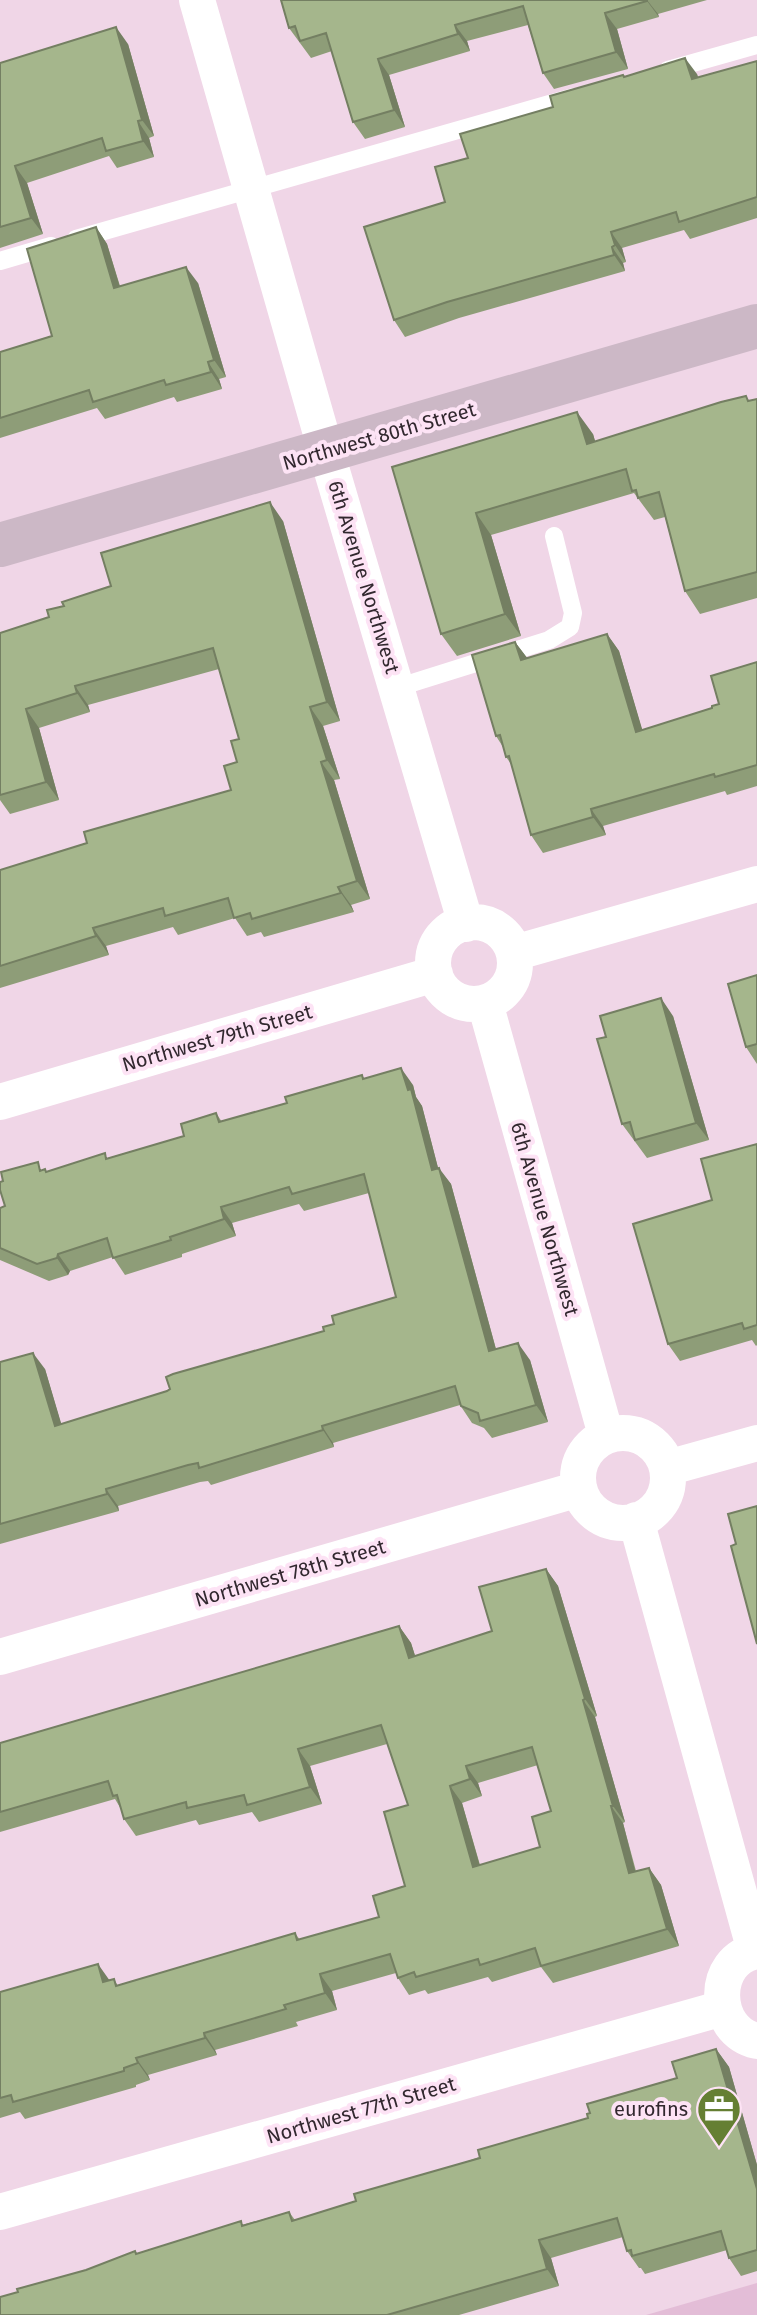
<svg xmlns="http://www.w3.org/2000/svg" width="757" height="2315" font-family="'Fira Sans',sans-serif">
	<style>
		.green { fill: #e3bdd7 }
		.lines { fill: none; stroke-linecap: round; stroke-linejoin: round }
		.lane { stroke: #fff; stroke-width: 18 }
		.street { stroke: #fff; stroke-width: 36 }
		.secondary { stroke: #ccb8c6; stroke-width: 44 }
		.wall { fill: #8e9d78; fill-rule: evenodd }
		.shaded-wall { fill: #747f62 }
		.building { fill: #a5b68c; stroke: #747f62; stroke-width: 2; fill-rule: evenodd }
		.labels { text-anchor: middle; dominant-baseline: central; stroke-width: 8; stroke-linejoin: round; paint-order: stroke }
		.street-label { font-size: 20px; fill: #32282f; stroke: #fde3f5 }
		.poi-label { font-size: 20px; fill: #32282f; stroke: #fde3f5; text-anchor: end }
	</style>
	<rect width="100%" height="100%" fill="#f0d6e7"/>
	<path class="green" d="M757,2283v32h-111z"/>
	<g class="lines">
		<path class="lane" d="M668,70l89,-25
			M76,239l498,-142
			M0,261l51,-15
			M396,688l153,-48 21,-13 3,-14 -19,-77"/>
		<path class="street" d="M197,0l129,451 140,473
			M433 963a41 41 0 1 1 82 0a41 41 0 1 1-82 0Z
			M514,953l243,-69
			M485,1003l121,432
			M0,1102l435,-128
			M578 1478a45 45 0 1 1 90 0a45 45 0 1 1-90 0Z
			M667,1468l90,-25
			M636,1520l119,431
			M0,1657l579,-168
			M757,1951c-47,8 -46,80 0,90
			M0,2212l723,-204"/>
		<path class="secondary" d="M0,545l757,-219"/>
	</g>
	<path class="wall" d="M281,0h426l-49,14 1,3 -42,12 11,40 -74,20 -11,-16 -15,-48 -61,16 3,10 -81,24 16,52 -40,12 -12,-17 -21,-71 -21,7 -22,-30z
		M128,44l26,92 -5,2 5,19 -37,11 -8,-12 -82,27 16,51 -43,14v-185z
		M757,61v157l-67,21 -6,-9 -62,18 4,14 -3,1 2,8 -166,47 -54,19 -11,-17 51,-118 23,-44 85,-51 71,-30 73,-3 1,4z
		M96,227l11,17 13,42 78,-3 28,94 -7,2 3,10 -45,13 -3,-5 -69,22 -8,-11 -97,30v-86l52,-16z
		M746,396l3,5 8,-2v199l-57,16 -15,-23 -20,-74 -11,3 -20,-27 -143,42 30,101 -64,20 -16,-22 -49,-167 201,-33 2,8z
		M283,521l57,200 -17,5 17,53 -6,1 36,119 -19,6 3,7 -90,25 -3,-5 -14,4 -12,-18 -57,17 -5,-8 -67,19 3,9 -109,33v-118l87,-27 144,-53 6,-28 2,-23 -20,-70 -131,36 2,7 -51,16 20,72 -49,14 -10,-14v-167l49,-16 15,-11 47,-20z
		M607,634l12,17 23,79 70,-22 7,-4 38,-42v124l-30,9 -2,-4 -122,35 3,9 -63,18 -12,-18 -20,-71 -5,-7 -3,-10 -7,-11 19,-94 12,16z
		M757,975v89l-11,-17z
		M673,1016l36,124 -62,18 -25,-34z
		M365,1078l48,7 3,12 6,9 16,62 13,16 45,165 34,11 18,62 -56,16 -8,-10 -12,-5 -12,-18 -127,38 1,4 -123,38 -3,-4 -8,1 -82,24 1,5 -119,33v-182l45,7 16,55 106,-33 157,-60 10,-7 62,-27 -27,-104 -65,18 -5,-7 -67,19 4,13 -54,18v3l-57,18 -12,-18 -43,14 -2,4 -19,6 -49,-21v-52l5,-2 38,-36 2,-1 1,3 62,-14 76,-22 32,-23 6,9 65,-19z
		M757,1144v201l-1,1 -4,-6 -72,21 -12,-17 44,-144z
		M546,1569l12,17 39,130 -2,1 30,105 -2,1 13,48 13,-3 12,17 18,61 -126,37 -12,-16 -49,15 -4,-5 -60,17 -3,-4 -16,5 -11,-17 -2,-5 -64,18 5,19 -41,12 2,4 -83,24 2,5 -69,20 2,5 -14,5v2l-111,32 -5,-7 -20,6v-126l114,-13 4,7 177,-53 5,7 79,-23 26,-31 3,-81 -21,-61 -77,22 12,38 -63,18 -7,-10 -53,13 -3,-5 -60,16 -12,-17 -3,-10 -6,-10 -115,33v-89l399,-117 12,17 4,13 77,-25zM538,1765l13,46 -11,36 -60,18 -18,-62 20,-7 -4,-13z
		M716,2049l13,18 28,98v106l-16,5 -12,-18 -2,-8 -82,24 -4,-6h-2l-12,-17 -4,-14 -72,21 8,28 -100,29h-459l86,-45 49,-19 2,3 152,-42 6,8 61,-19 232,-83 89,-40z"/>
	<path class="shaded-wall" d="M647,0l11,14 1,3 -12,-16z
		M605,13l12,16 11,40 -12,-17z
		M455,25l12,16 3,10 -12,-17z
		M116,27l12,17 26,92 -12,-16z
		M685,58l12,16 7,22 -12,-17z
		M378,59l11,16 16,52 -11,-17z
		M138,121l11,17 5,19 -11,-16z
		M15,166l12,17 16,51 -12,-16z
		M96,227l11,17 18,60 -11,-16z
		M611,232l11,16 4,14 -11,-17z
		M612,247l11,16 2,8 -11,-16z
		M186,267l12,16 28,94 -12,-17z
		M208,362l11,17 3,10 -11,-17z
		M577,412l16,22 10,33 -16,-23z
		M270,502l13,19 57,200 -13,-19z
		M476,513l15,22 30,101 -16,-22z
		M607,634l12,17 29,98 -12,-17z
		M515,642l13,17 -7,1z
		M75,686l13,19 2,7 -13,-19z
		M310,707l13,19 17,53 -13,-19z
		M26,709l13,19 20,72 -13,-18z
		M321,762l13,18 36,119 -13,-18z
		M591,809l12,17 3,9 -13,-18z
		M338,887l13,18 3,7 -13,-19z
		M93,928l13,18 3,9 -13,-19z
		M661,998l12,18 36,124 -13,-17z
		M401,1068l12,17 3,12 6,9 21,81 -11,-17z
		M439,1168l12,16 50,184 -12,-17z
		M221,1207l11,16 4,13 -12,-17z
		M58,1254l12,17 -2,4 -11,-17z
		M518,1343l12,17 18,62 -12,-17z
		M33,1353l12,16 22,74 -12,-17z
		M322,1426l11,17 1,4 -11,-17z
		M106,1489l12,17 1,5 -12,-17z
		M546,1569l12,17 39,130 -12,-17z
		M399,1626l12,17 10,31 -12,-16z
		M583,1700l12,17 30,105 -12,-16z
		M298,1749l12,17 12,38 -12,-17z
		M466,1766l12,17 4,13 -12,-17z
		M450,1786l12,17 23,81 -12,-17z
		M611,1806l12,17 17,67 -11,-17z
		M649,1868l12,17 18,61 -12,-17z
		M98,1964l12,17 -7,1z
		M320,1974l12,17 5,19 -12,-17z
		M204,2033l11,17 2,5 -12,-17z
		M716,2049l13,18 28,98v24z
		M136,2058l12,17 2,5 -12,-17z
		M539,2240l12,18 8,28 -12,-17z"/>
	<path class="building" d="M281,0h366v1l-42,12 11,39 -73,21 -20,-67 -68,19 3,9 -80,25 16,51 -41,12 -27,-89 -26,8 -5,-15 -6,2z
		M116,27l26,93 -4,1 5,20 -37,10 -4,-13 -87,28 16,52 -31,9v-164z
		M685,58l7,21 65,-18v136l-78,25 -3,-10 -65,20 4,13 -3,2 2,8 -167,47 -53,18 -30,-93 81,-25 -10,-35 33,-9 -8,-24 93,-27 -3,-11 73,-21 1,2z
		M96,227l18,61 72,-21 28,93 -6,2 3,10 -45,13 -2,-5 -71,22 -4,-12 -89,28v-66l52,-16 -25,-87z
		M746,396l2,5 9,-2v173l-72,19 -26,-99 -21,6 -2,-8 -4,1 -6,-22 -150,44 29,101 -64,20 -49,-167 185,-55 10,32 134,-42z
		M270,502l57,200 -17,5 17,53 -6,2 36,119 -19,6 3,6 -89,26 -2,-6 -16,5 -6,-20 -63,18 -2,-8 -70,20 3,8 -96,30v-96l87,-27 -3,-11 147,-42 -7,-24 13,-4 -6,-21 8,-2 -26,-91 -138,38 2,7 -51,16 20,73 -46,13v-162l49,-16 -2,-7 17,-4 -2,-4 49,-16 -10,-33z
		M607,634l29,98 76,-24v-2l7,-2 -8,-28 46,-14v103l-42,12 -1,-3 -123,35 2,8 -62,18 -22,-79 -3,1 -6,-22 -4,1 -24,-81 43,-13 6,18z
		M757,975v69l-11,3 -18,-63z
		M661,998l35,125 -61,17 -5,-18 -8,2 -25,-85 9,-2 -6,-21z
		M401,1068l7,22 3,-1 21,81 7,-2 50,183 29,-8 18,62 -56,16 -2,-8 -17,-7 -6,-20 -133,40 1,4 -124,38 -1,-5 -10,2 -82,24 1,5 -107,30v-162l33,-9 22,73 112,-35 3,-2 -4,-12 7,-3 151,-43 -1,-4 11,-3 -2,-8 64,-19 -32,-123 -72,20 -3,-7 -68,20 3,12 -54,18 1,3 -58,18 -6,-20 -49,16 -1,4 -20,6 -37,-16v-40l5,-2 -5,-16v-8l3,-1 -2,-9 37,-10 2,9 5,-2 1,3 59,-19 1,6 78,-23 -3,-12 35,-11 3,9 68,-19 -2,-6 77,-22 1,4z
		M757,1144v181l-13,4 -2,-6 -74,21 -35,-120 79,-24 -11,-41z
		M757,1506v138l-26,-98 5,-2 -8,-30z
		M546,1569l39,130 -2,1 30,106h-2l18,67 20,-5 18,61 -126,37 -6,-18 -55,17 -2,-6 -62,18 -2,-5 -16,6 -8,-24 -70,20 5,19 -41,12 2,4 -82,24 1,5 -69,20 2,5 -14,5v3l-111,31 -2,-7 -11,3v-106l98,-28 5,18 11,-3 2,7 179,-53 2,7 82,-23 -6,-21 32,-10 -21,-74 24,-7 -27,-80 -83,24 12,38 -63,18 -3,-10 -57,13 -1,-6 -62,17 -7,-24 -4,1 -5,-15 -108,31v-69l399,-117 10,32 83,-27 -13,-44zM532,1747l19,64 -19,6 8,30 -67,20 -23,-81 20,-7 -4,-13z
		M716,2049l41,140v61l-28,8 -8,-27 -89,25 -1,-6 -4,1 -10,-33 -78,22 8,29 -160,46h-387v-18l18,-5 -1,-3 69,-19 49,-19 1,3 105,-33 1,5 47,-14 3,9 64,-20 -2,-7 126,-36 -2,-8 110,-32 -1,-4 3,-1 -3,-9 90,-26 -5,-16z"/>
	<defs>
		<g id="office-pin" transform="scale(2.3)"><path d="M0 17L-7.5 6A9.5 9.5 0 1 1 7.5 6Z" fill="#657f33" stroke="#fde3f5"/><path d="M-6-3h4V-5.5h4V-3h4V5H-6ZM-1-4.5V-3h2v-1.5ZM-6 0V1H6V0Z" fill="#fff"/></g>
	</defs>
	<g fill-rule="evenodd">
		<use href="#office-pin" x="719" y="2109"/>
	</g>
	<g class="labels">
		<g class="street-label">
			<text transform="translate(379 436) rotate(-16)">Northwest 80th Street</text>
			<text transform="translate(364 577) rotate(73)">6th Avenue Northwest</text>
			<text transform="translate(217 1038) rotate(-16)">Northwest 79th Street</text>
			<text transform="translate(545 1219) rotate(74)">6th Avenue Northwest</text>
			<text transform="translate(290 1573) rotate(-16)">Northwest 78th Street</text>
			<text transform="translate(361 2110) rotate(-16)">Northwest 77th Street</text>
		</g>
		<g class="poi-label">
			<text x="688" y="2109">eurofins</text>
		</g>
	</g>
</svg>
